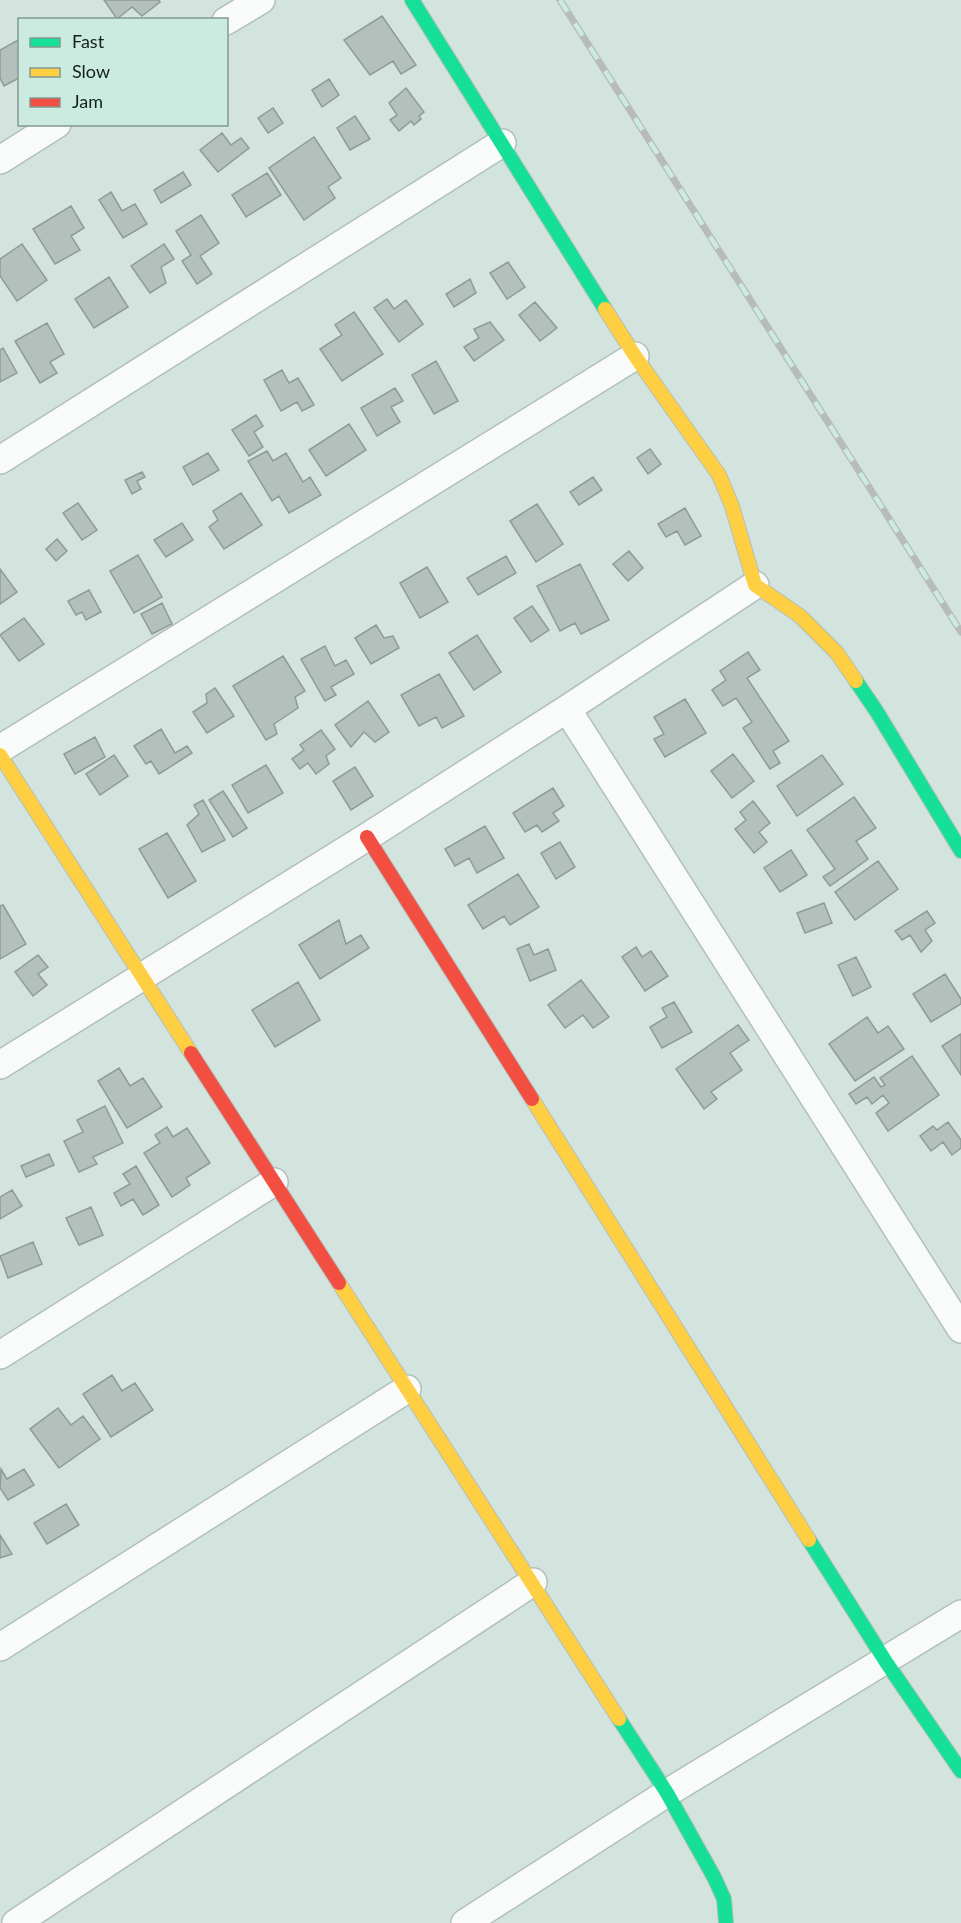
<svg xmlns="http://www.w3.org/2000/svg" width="961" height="1923" font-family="Lato,sans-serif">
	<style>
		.building { fill: #b3c0bb; stroke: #8e9b97; stroke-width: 1.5 }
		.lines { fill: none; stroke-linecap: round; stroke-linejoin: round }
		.street-casing { stroke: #b2bfbb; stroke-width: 30 }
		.fast-casing { stroke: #b2bfbb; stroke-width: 16 }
		.slow-casing { stroke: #b2bfbb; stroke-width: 16 }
		.jam-casing { stroke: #b2bfbb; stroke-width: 16 }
		.street { stroke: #f8fbfa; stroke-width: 27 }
		.fast { stroke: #16e098; stroke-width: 14 }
		.slow { stroke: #ffcf43; stroke-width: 14 }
		.jam { stroke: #f24e42; stroke-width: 14 }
		.rail-casing { stroke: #b7bcba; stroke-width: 7 }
		.rail { stroke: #ccebe0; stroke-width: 4.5; stroke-dasharray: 14; stroke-linecap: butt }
	</style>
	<rect width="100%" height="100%" fill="#d3e4de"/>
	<path class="building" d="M104,0h55l1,2 -18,14 -10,-9 -15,12z
		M382,16l34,49 -15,9 -8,-13 -23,14 -26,-35z
		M20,39v40l-1,-1 -15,8 -4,-8v-28z
		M329,79l10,16 -17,12 -10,-17z
		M406,88l18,24 -5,4 2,3 -7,6 -3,-4 -12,10 -9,-11 7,-5 -8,-12z
		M273,108l10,15 -15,10 -10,-15z
		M355,116l15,23 -20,11 -13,-22z
		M222,133l9,12 10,-7 8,10 -31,24 -18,-22z
		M314,137l27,41 -13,9 7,11 -31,22 -35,-52z
		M183,172l8,13 -30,18 -7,-13z
		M267,173l14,22 -35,22 -14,-22z
		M111,192l11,19 13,-7 12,20 -24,14 -24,-38z
		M71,206l13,22 -13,8 9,14 -25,14 -22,-35z
		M201,215l18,28 -19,13 12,18 -15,10 -15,-23 9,-6 -15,-24z
		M22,244l25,36 -30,21 -17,-25v-17z
		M164,244l10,15 -13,8 5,16 -16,10 -19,-27z
		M508,262l17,25 -18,12 -17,-26z
		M109,277l19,30 -34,21 -19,-29z
		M470,279l6,14 -22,14 -8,-13z
		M387,299l7,10 12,-9 17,24 -24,18 -25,-34z
		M535,302l22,26 -17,13 -21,-26z
		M354,312l29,42 -41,27 -22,-32 22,-14 -7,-10z
		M490,322l14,18 -30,21 -10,-14 15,-9 -5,-9z
		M47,323l17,31 -14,8 7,11 -17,10 -25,-42z
		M3,348l14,25 -17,9v-32z
		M436,361l22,40 -24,13 -22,-39z
		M282,370l7,13 9,-5 16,27 -12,6 -5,-9 -16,9 -17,-31z
		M395,388l8,13 -12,6 9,15 -23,14 -16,-28z
		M256,415l7,11 -9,6 9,15 -14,9 -17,-26z
		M349,424l17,26 -40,26 -17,-26z
		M650,449l11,15 -13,10 -11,-16z
		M267,451l6,10 13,-8 17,29 7,-5 11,18 -32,18 -10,-17 -7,5 -24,-40z
		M208,453l11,17 -26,15 -10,-18z
		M142,472l3,5 -8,4 4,8 -9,5 -7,-14z
		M593,477l9,13 -23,15 -9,-13z
		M241,493l21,32 -38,24 -15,-22 9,-7 -5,-9z
		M78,503l19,27 -15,10 -19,-27z
		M537,504l26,40 -27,18 -26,-41z
		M685,508l16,28 -16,9 -8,-14 -11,6 -8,-13z
		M182,523l11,17 -27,17 -12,-17z
		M57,539l10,12 -11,10 -10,-12z
		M629,551l14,17 -15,13 -15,-17z
		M138,555l24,42 -28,16 -24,-42z
		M506,556l10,17 -38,22 -11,-17z
		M580,564l29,56 -28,14 -6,-11 -15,8 -23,-45z
		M427,567l21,35 -28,16 -20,-35z
		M0,569l17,23 -17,12z
		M89,590l12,22 -15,8 -4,-8 -6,3 -8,-14z
		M162,603l10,21 -20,10 -11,-20z
		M532,606l17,24 -18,12 -17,-24z
		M24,618l20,26 -25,17 -19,-26z
		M376,625l8,13 9,-2 6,12 -28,16 -16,-26z
		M477,635l24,37 -27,18 -25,-37z
		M325,646l10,20 11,-6 8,14 -23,13 5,8 -11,6 -24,-42z
		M748,652l12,18 -13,8 42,63 -16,10 7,12 -10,6 -27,-41 9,-6 -16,-24 -13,8 -11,-16 14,-10 -6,-9z
		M283,656l22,35 -10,6 3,11 -24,16 3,10 -11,6 -33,-54z
		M439,674l25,42 -22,12 -6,-11 -17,9 -18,-31z
		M215,688l19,28 -27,17 -14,-21 14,-9 -1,-9z
		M685,699l21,34 -41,24 -11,-18 10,-5 -10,-17z
		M368,701l21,31 -14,10 -11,-10 -13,15 -16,-22z
		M161,729l14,24 12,-7 5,7 -33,21 -8,-13 -5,3 -12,-18z
		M321,730l14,19 -9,7 3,8 -13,10 -8,-11 -8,6 -8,-10 12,-9 -4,-5z
		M95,737l10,20 -30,17 -11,-20z
		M733,754l21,27 -22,17 -21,-27z
		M114,755l14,21 -28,19 -14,-21z
		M822,755l21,29 -46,32 -20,-30z
		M266,765l17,28 -35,20 -16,-28z
		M355,767l18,29 -22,14 -18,-29z
		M553,788l11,18 -11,7 6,8 -17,11 -5,-7 -12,7 -12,-19z
		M223,791l24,37 -14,9 -24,-37z
		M854,797l22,31 -20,13 12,18 -38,27 -7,-9 12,-8 -28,-39z
		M203,800l22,40 -23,12 -15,-27 12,-11 -5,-9z
		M753,801l17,22 -11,9 8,10 -13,11 -19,-24 11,-9 -6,-8z
		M485,826l19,32 -27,15 -8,-15 -14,8 -10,-17z
		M167,833l29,48 -28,17 -29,-49z
		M560,842l15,25 -19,12 -15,-26z
		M791,850l16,25 -27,17 -16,-24z
		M878,861l20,28 -43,31 -20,-28z
		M518,874l21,33 -29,18 -6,-9 -21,13 -15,-24z
		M824,903l8,20 -27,10 -8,-20z
		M3,905l23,39 -26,15v-53z
		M927,911l8,12 -10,7 7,11 -11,11 -11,-17 -8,5 -7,-9z
		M339,920l7,24 15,-9 8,13 -49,31 -21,-34z
		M529,944l5,11 14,-6 8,21 -26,11 -13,-32z
		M636,947l6,10 9,-6 17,25 -23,15 -23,-34z
		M38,955l10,12 -10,7 9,11 -14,11 -18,-24z
		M856,957l15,30 -18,9 -15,-31z
		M945,974l16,25v5l-30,18 -18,-28z
		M581,980l28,37 -16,11 -10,-13 -18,13 -17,-23z
		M298,982l22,38 -45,27 -23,-37z
		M674,1002l18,30 -30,16 -12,-21 17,-10 -5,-9z
		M867,1017l11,16 10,-7 16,23 -49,32 -26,-37z
		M738,1025l11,15 -19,13 12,17 -31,22 6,7 -13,10 -28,-40z
		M961,1034v41l-19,-29z
		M912,1056l27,39 -51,36 -12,-18 13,-10 -6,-8 -11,9 -5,-7 -11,7 -7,-10 25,-17 7,10 4,-2 -5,-7z
		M119,1068l11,18 13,-8 19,29 -35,21 -29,-47z
		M105,1106l18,37 -30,14 4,7 -18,8 -15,-31 19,-9 -6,-12z
		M948,1122l13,18v8l-9,7 -9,-13 -12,9 -11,-15 13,-10 4,4z
		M167,1127l6,10 14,-9 23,35 -24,15 4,7 -18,12 -28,-44 16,-10 -5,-8z
		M49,1154l5,11 -28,12 -5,-11z
		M136,1166l23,39 -16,10 -10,-16 -12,7 -7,-13 16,-9 -7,-10z
		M12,1190l10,16 -22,13v-22z
		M91,1207l12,28 -24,10 -13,-27z
		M33,1242l9,22 -34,14 -8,-22z
		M112,1375l10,16 13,-8 18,27 -42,27 -28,-43z
		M58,1408l13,17 12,-9 17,23 -41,29 -29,-39z
		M1,1469l6,10 17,-10 10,16 -26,15 -8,-12z
		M66,1504l13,21 -32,19 -13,-21z
		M0,1535l12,19 -12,4z"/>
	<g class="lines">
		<g class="street-casing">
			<path id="street" d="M226,21l35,-21
				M0,160l57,-36
				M0,460l502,-317
				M567,709l394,620
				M0,749l635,-393
				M0,1065l367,-228 200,-128 188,-124
				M0,1355l274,-173
				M0,1647l407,-258
				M16,1923l517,-341
				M465,1923l202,-130 294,-179"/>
		</g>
		<g class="fast-casing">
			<path id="fast" d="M412,0l193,309
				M856,681l21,31 84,139
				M809,1540l77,122 75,109
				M619,1719l48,74 47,84 10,22 2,24"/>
		</g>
		<g class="slow-casing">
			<path id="slow" d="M605,309l30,47 84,119 13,31 23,79 45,31 37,37 19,28
				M0,755l191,298
				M532,1099l277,441
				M339,1283l280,436"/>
		</g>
		<g class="jam-casing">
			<path id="jam" d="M367,837l165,262
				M191,1053l148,230"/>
		</g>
		<use href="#street" class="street"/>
		<use href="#fast" class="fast"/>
		<use href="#slow" class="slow"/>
		<use href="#jam" class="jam"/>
		<g class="rail-casing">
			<path id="rail" d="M560,0l401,632"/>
		</g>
		<use href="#rail" class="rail"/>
	</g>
	<rect x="18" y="18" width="210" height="108" fill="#ccebe0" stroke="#829991" stroke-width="1.5"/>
	<rect x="30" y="38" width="30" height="9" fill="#16e098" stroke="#829991" stroke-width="1.5"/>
	<text x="72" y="48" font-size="18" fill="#131f1b">Fast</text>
	<rect x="30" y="68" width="30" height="9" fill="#ffcf43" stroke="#829991" stroke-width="1.5"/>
	<text x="72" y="78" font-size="18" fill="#131f1b">Slow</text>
	<rect x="30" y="98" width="30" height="9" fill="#f24e42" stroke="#829991" stroke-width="1.5"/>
	<text x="72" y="108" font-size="18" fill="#131f1b">Jam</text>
</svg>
